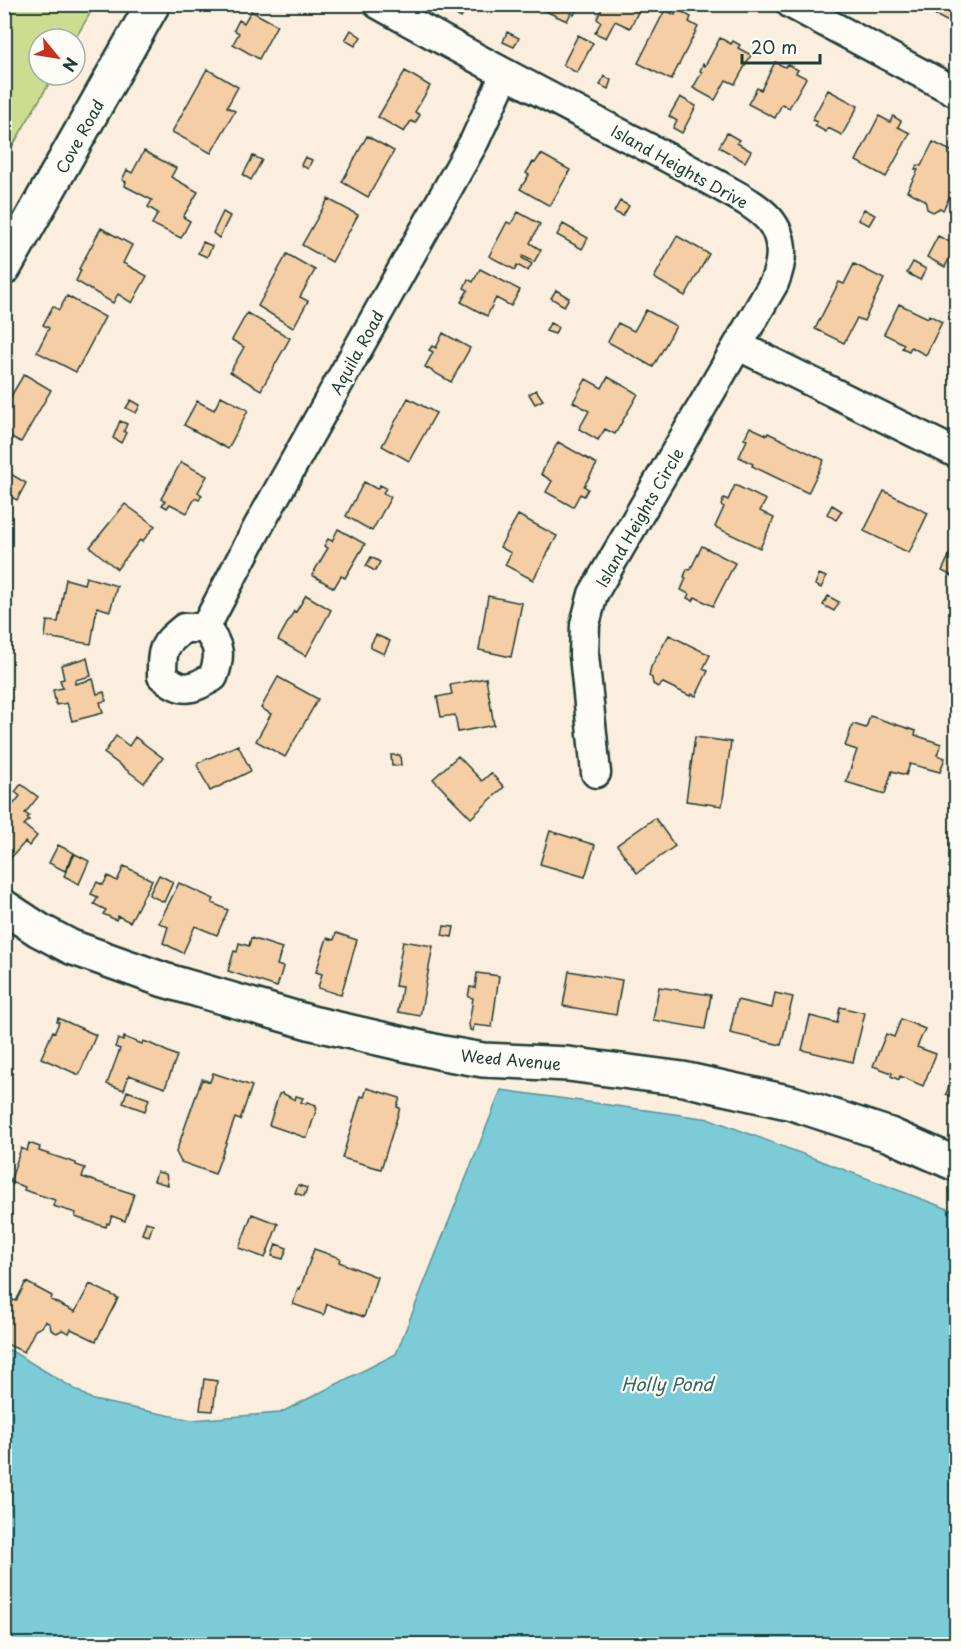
<svg xmlns="http://www.w3.org/2000/svg" width="961" height="1649" font-family="'Playpen Sans',sans-serif">
	<style>
		.green { fill: #ccdd91; stroke: #768d62; stroke-width: 1.5 }
		.water { fill: #7cccd7; stroke: #579396; stroke-width: 1.5 }
		.building { fill: #f5cea5; stroke: #1f3d34; stroke-width: 1.5 }
		.lines { fill: none; stroke-linecap: round; stroke-linejoin: round }
		.street-casing { stroke: #1f3d34; stroke-width: 33 }
		.secondary-casing { stroke: #1f3d34; stroke-width: 38 }
		.street { stroke: #fdfcf7; stroke-width: 28 }
		.secondary { stroke: #fdfcf7; stroke-width: 33 }
		.labels { text-anchor: middle; dominant-baseline: central; stroke-width: 4.5; stroke-linejoin: round; paint-order: stroke }
		.street-label { font-size: 16px; fill: #1f3d34; stroke: #fdfcf7 }
		.water-label { font-size: 18px; font-style: italic; fill: #36615d; stroke: #fdfcf7 }
	</style>
	<rect width="100%" height="100%" fill="#fbeede"/>
	<filter id="ink" filterUnits="userSpaceOnUse"><feTurbulence type="fractalNoise" baseFrequency=".0167" numOctaves="2"/><feDisplacementMap in="SourceGraphic" scale="12" xChannelSelector="R" yChannelSelector="G"/><feConvolveMatrix kernelMatrix="1 2 1 2 8 2 1 2 1" color-interpolation-filters="sRGB"/></filter>
	<g filter="url(#ink)">
		<path class="green" d="M5,4l90,1 -20,34h-36v36h15l-49,84z"/>
		<path class="water" d="M501,1090l209,29 246,93v432h-951v-297l88,53 99,20 88,-7 116,-59z"/>
		<path class="building" d="M455,4l13,1 -7,13 -10,-6z
			M543,4h37l-6,11 -3,-2 -4,8 -26,-12z
			M604,4h38l-12,24 -15,-7 -9,17 -11,-5 6,-11 -4,-3z
			M940,4h16v22l-21,-11z
			M677,9l14,8 -2,5 9,5 -27,53 -33,-17 27,-53 10,5z
			M251,11l26,14 -18,34 -26,-15 6,-11 -5,-3 5,-10 5,3z
			M351,30l10,7 -6,9 -10,-6z
			M507,32l12,6 -5,9 -11,-5z
			M578,35l15,8 -16,30 -14,-8z
			M720,38l11,6 2,-3 7,4 -2,3 13,7 -16,29 -9,-4 -11,20 -22,-12 9,-16 -2,-1 3,-7 2,2z
			M775,62l10,5 2,-3 11,6 -2,3 10,5 -17,30 -7,-4 -7,14 -27,-14 9,-16 4,2z
			M207,69l31,18 -11,20 8,4 -24,42 -39,-21z
			M405,71l25,15 -15,26 5,3 -5,8 -4,-2 -7,11 -26,-15z
			M604,76l7,4 -3,9 -8,-4z
			M828,90l30,16 -16,29 -14,-7 -2,4 -11,-6 2,-4 -5,-2z
			M680,97l16,9 -14,27 -9,-5 4,-7 -8,-5z
			M879,116l11,6 3,-6 8,5 -3,6 12,6 -24,44 -30,-16z
			M727,133l12,7 -2,3 14,8 -6,11 -26,-15z
			M367,136l27,15 -26,46 -26,-15z
			M933,142l20,10 -2,4 5,3v25l-13,26 -3,-2 -7,4 -6,-3 -2,-9 -18,-9 11,-21 -3,-1 2,-4 4,1z
			M144,151l32,17 -5,9 27,15 -15,25 7,4 -9,17 -29,-14 6,-11 -10,-6 4,-7 -27,-14 1,-4 -4,-2 5,-10 5,3z
			M541,154l29,16 -20,36 -30,-17 9,-14 -3,-2 7,-11 2,1z
			M253,156l9,4 -11,20 -8,-5z
			M305,157l7,3 -4,9 -7,-4z
			M328,199l30,16 -26,47 -30,-17z
			M620,201l9,5 -6,10 -9,-4z
			M864,209l11,6 -6,10 -11,-5z
			M223,212l7,4 -11,22 -6,-5z
			M518,212l22,12 -10,19 11,7 -7,12 -11,-6 -1,2 10,6 -4,7 -11,-6 -2,5 -26,-14 18,-34 4,2z
			M563,224l25,14 -6,11 -25,-14z
			M101,228l31,17 -9,18 24,13 -15,27 -14,-9 -5,9 -37,-22 5,-11 -2,-1z
			M677,236l32,18 -24,42 -31,-18z
			M938,236l18,9 -11,22 -18,-10z
			M203,242l9,4 -5,11 -9,-4z
			M287,254l28,16 -15,27 8,4 -15,27 -35,-22z
			M913,262l13,7 -6,11 -13,-7z
			M854,264l30,15 -20,42 -7,-3 -13,25 -29,-14 24,-47 5,2z
			M480,269l40,21 -9,16 -15,-8 -9,18 -26,-14 7,-12 -4,-2 4,-9 5,3z
			M556,290l13,8 -5,8 -13,-8z
			M67,296l38,21 -29,55 -39,-20 12,-24 -6,-3 10,-19 6,4z
			M899,304l29,14 1,-3 13,7 -16,33 -15,-8 -2,4 -7,-3 2,-4 -20,-10z
			M646,310l30,16 -23,41 -45,-25 10,-19 16,8z
			M247,313l43,25 -29,52 -31,-18 14,-25 -12,-7z
			M550,323l8,4 -3,7 -9,-3z
			M443,333l27,15 -19,34 -26,-15 8,-15 -4,-2 3,-4 4,2z
			M24,374l27,16 -30,52 -17,-9v-25z
			M608,377l30,17 -23,40 -10,-5 -7,11 -19,-11 10,-18 -16,-9 13,-23 16,9z
			M536,390l7,10 -8,4 -6,-10z
			M221,396l27,14 -20,39 -44,-24 13,-24 17,9z
			M408,398l28,15 -27,48 -27,-15z
			M131,400l9,5 -4,8 -10,-5z
			M120,421l7,3 -3,7 2,2 -5,10 -8,-5z
			M750,427l17,8 1,-2 56,27 -16,33 -56,-27 1,-2 -14,-7 8,-17 -3,-1z
			M558,442l39,22 -13,22 4,3 -4,7 -4,-2 -7,13 -27,-15 6,-11 -11,-7z
			M181,462l26,14 -9,16 4,3 -3,5 -4,-2 -8,15 -17,-9 -3,4 -5,-3 3,-4 -4,-2z
			M4,466l7,4 -2,3 17,10 -9,17 -13,-7z
			M364,482l13,7 3,-4 6,3 -3,5 8,4 -19,34 -26,-15z
			M735,485l31,15 -6,11 14,7 -14,30 -45,-21 9,-20 -3,-2 3,-7 4,2z
			M884,491l44,22 -19,40 -45,-22z
			M125,504l30,22 -13,16 -2,-2 -23,29 -27,-22z
			M832,505l10,6 -6,9 -9,-6z
			M518,515l39,21 -24,44 -28,-15 6,-12 -11,-6z
			M338,529l27,15 -20,34 -4,-2 -7,12 -22,-13 16,-27 -4,-2 4,-7 4,2z
			M956,541v37l-14,-7z
			M702,546l33,17 -22,43 -18,-9 -2,4 -6,-3 2,-4 -8,-4 5,-12 -2,-1 3,-8 3,1z
			M371,557l9,5 -5,9 -9,-5z
			M819,574l7,3 -5,11 -6,-3z
			M86,577l31,9 -7,25 -13,-4 -6,37 -46,-7 2,-16 11,1 8,-43 18,5z
			M306,595l25,15 -25,46 -28,-16 16,-29 2,1z
			M488,596l34,7 -11,54 -32,-7z
			M828,596l11,6 -5,9 -11,-6z
			M376,635l14,6 -6,13 -13,-6v-4z
			M669,635l41,20 -7,14 5,2 -12,25 -5,-2 -1,2 -27,-13 -5,4 -5,-3 -1,-6 -3,-2 2,-9z
			M87,658l4,18 -16,4v4l18,-5 4,15 7,-2 2,9 -6,1 3,11 -31,8 -5,-18 -11,2 -3,-15 10,-2 -3,-8 4,-1 -3,-14z
			M278,677l40,22 -33,58 -29,-16 15,-27 -10,-6z
			M486,678l8,47 -36,7 -3,-17 -14,2 -4,-20 15,-3 -2,-9z
			M870,716l46,15 -1,4 26,9 -4,11 8,3 -5,14 -30,-8 -4,11 -14,-4 -7,23 -39,-12 11,-32 -12,-4 8,-22 13,4z
			M116,736l13,10 6,-9 28,21 -19,25 -40,-30z
			M695,737l36,5 -9,64 -36,-5z
			M238,745l13,26 -41,20 -13,-26 1,-2z
			M391,755h9l1,10 -9,1z
			M458,756l24,25 9,-8 13,14 -33,31 -38,-39z
			M21,784l17,13 -13,16 4,3 -2,2 2,2 -5,5 13,11 -8,10 -4,-4 -16,18 -5,-4v-40l16,-20 -5,-4z
			M655,818l20,28 -38,27 -20,-28z
			M550,831l45,14 -10,32 -45,-13z
			M58,845l16,8 -9,18 -16,-8z
			M75,854l14,7 -10,23 -15,-8z
			M124,866l28,14 -22,42 -12,-6 -2,4 -13,-6 3,-4 -12,-6 4,-7 -7,-3 6,-12 6,3 5,-9 9,5z
			M159,875l14,7 -9,20 -15,-7z
			M179,883l35,16 -2,4 16,7 -11,25 -22,-9 -12,27 -20,-10 5,-16 -9,-4z
			M444,926l10,1 -2,10 -10,-2z
			M336,933l21,7 -16,55 -23,-7 4,-14 -6,-2 11,-34 7,2z
			M251,938l31,10 -5,17 6,2 -6,20 -49,-16 6,-20 3,1 2,-9 10,3z
			M403,941l30,5 -13,70 -22,-4 4,-25 -7,-1z
			M569,971l53,9 -6,35 -53,-9z
			M477,973l22,3 -7,51 -18,-2 -1,6 -3,-1 -1,-6 4,-26 -5,-1 2,-10 5,1z
			M659,987l52,8 -6,34 -52,-9z
			M775,993l18,4 -12,48 -51,-12 7,-33 35,8z
			M840,1007l25,6 -12,49 -51,-12 8,-34 27,7z
			M58,1018l38,17 -17,40 -38,-17 12,-27 2,1 4,-10h-2z
			M901,1019l24,10 -8,18 19,7 -13,32 -23,-10 -1,4 -8,-4 1,-3 -19,-7 13,-32 8,3z
			M124,1037l18,7 1,-3 6,2 28,13 -12,32 -36,-13 -5,15 -17,-6 13,-35 -5,-2 3,-8 5,2z
			M956,1067v31l-10,-4z
			M213,1073l39,13 -12,34 -5,-2 -20,56 -34,-12 -5,-10 26,-73 8,3z
			M367,1088l33,10 -3,9 3,1 -19,61 -39,-11 19,-62 3,1z
			M127,1091l22,8 -4,12 -22,-8z
			M282,1093l13,7 1,-4 7,2 -2,4 5,2 1,-2 9,3 -1,2 2,1 -10,30 -38,-13 10,-31z
			M29,1143l11,4 -1,4 37,12v2l9,3 -3,9 52,17 -9,27 -13,-5 -3,8 -2,-1 -1,4 -31,-10 1,-4 -23,-7 2,-6 -31,-10 1,-3 -15,-5 11,-34 6,3z
			M157,1172l9,2 2,11 -14,-4z
			M298,1185l9,3 -3,8 -9,-3z
			M252,1214l26,10 -13,34 -26,-10z
			M146,1222l7,2 -4,12 -7,-2z
			M276,1244l11,4 -4,11 -11,-3z
			M314,1249l26,9 -1,4 38,15 -13,40 -37,-13 -3,11 -31,-11 5,-16 2,1z
			M26,1282l26,14 -1,4 24,12 15,-28 28,14 -22,43 -25,-12 -2,4 -7,-3 -5,3 -6,-3 -1,-6 -5,-3 -3,6 -7,3 -11,22 -20,-9v-27l9,-16 3,1z
			M204,1379l13,2 -4,30 -13,-1z"/>
		<g class="lines">
			<g class="street-casing">
				<path id="street" d="M378,4c82,46 165,90 249,133 31,15 62,32 93,49 17,10 35,18 49,33 16,19 14,42 5,64l-181,311 -8,30 -1,31 12,118
					M791,4l165,88
					M739,346l217,107
					M205,628h-21c-22,18 -22,20 -22,48 22,17 28,14 51,1 8,-21 7,-32 -8,-49l54,-103 216,-385 30,-66"/>
			</g>
			<g class="secondary-casing">
				<path id="secondary" d="M4,268l149,-264
					M4,907l35,23 32,17 93,33 148,43 131,30 40,7 85,4 115,15 109,24 98,32 66,29"/>
			</g>
			<use href="#street" class="street"/>
			<use href="#secondary" class="secondary"/>
		</g>
	</g>
	<g class="labels">
		<g class="street-label">
			<text transform="translate(79 136) rotate(-61)">Cove Road</text>
			<text transform="translate(680 166) rotate(29)">Island Heights Drive</text>
			<text transform="translate(356 352) rotate(-61)">Aquila Road</text>
			<text transform="translate(639 517) rotate(-60)">Island Heights Circle</text>
			<text transform="translate(511 1059) rotate(5)">Weed Avenue</text>
		</g>
		<g class="water-label">
			<text x="667" y="1383">Holly Pond</text>
		</g>
	</g>
	<rect width="961" height="1649" fill="none" stroke="#fdfcf7" stroke-width="24"/>
	<rect x="12" y="12" width="937" height="1625" fill="none" stroke="#1f3d34" stroke-width="2" filter="url(#ink)"/>
	<g transform="translate(57 57) rotate(120)"><circle r="28" fill="#fdfcf7" stroke="#a4b0a9" stroke-width="1.5"/>
	<path d="M0-4.5L10 22L0 15L-10 22Z" fill="#c8321e"/>
	<text y="-9" font-size="16" font-weight="bold" text-anchor="middle" fill="#1f3d34">N</text>
	</g>
	<path d="M742 54v9h78v-9" fill="none" stroke="#1f3d34" stroke-width="3"/>
	<text x="751" y="54" font-size="18" fill="#1f3d34" stroke="#fdfcf7" stroke-width="4.5" paint-order="stroke">20 m</text>
</svg>
